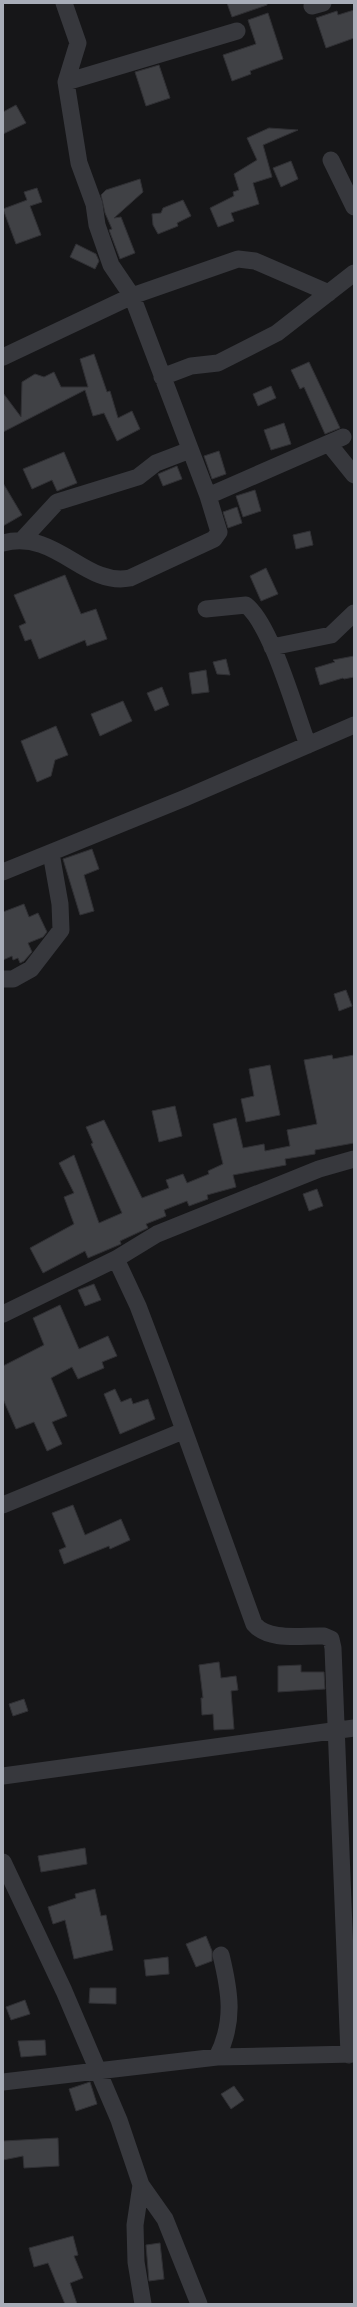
<svg xmlns="http://www.w3.org/2000/svg" width="357" height="2307" font-family="Roboto,sans-serif">
	<style>
		.building { fill: #404145; stroke: #303034 }
		.lines { fill: none; stroke-linecap: round; stroke-linejoin: round }
		.minor { stroke: #37383d; stroke-width: 17 }
	</style>
	<rect width="100%" height="100%" fill="#161618"/>
	<path class="building" d="M227,3h40v2l-35,12z
		M354,10v28l-28,10 -10,-30 21,-7 1,4z
		M268,13l15,46 -33,12 1,3 -19,7 -9,-26 33,-11 -8,-24z
		M159,65l11,33 -24,8 -11,-34z
		M16,105l10,18 -23,11v-22z
		M269,128l29,2 -35,15 9,32 -19,6 6,21 -28,9 3,8 -16,6 -8,-19 24,-12 -1,-4 6,-2 -5,-16 23,-14 -10,-22z
		M291,161l7,18 -17,8 -8,-19z
		M140,179l3,13 -29,26 7,-1 14,36 -15,6 -11,-29 3,-1 -7,-16 -4,-18 5,-5z
		M37,188l5,14 -12,4 11,29 -25,9 -13,-35 24,-9 -3,-8z
		M183,200l8,16 -14,7 1,3 -20,8 -5,-9 -1,-11 9,-1 2,-5z
		M76,244l20,10 3,7 -4,8 -25,-12z
		M94,354l13,38 3,-1 8,27 14,-7 8,18 -23,12 -13,-28 -11,3 -8,-26 -82,42v-39l18,24 1,-35 13,-8 9,3 10,-5 7,15h27l-8,-28z
		M309,362l31,66 -15,6 -21,-47 -4,2 -9,-19z
		M271,386l5,12 -18,8 -5,-12z
		M284,423l7,21 -20,6 -7,-20z
		M219,451l7,23 -14,5 -8,-23z
		M64,452l13,31 -20,8 -5,-11 -20,9 -9,-20z
		M177,466l5,13 -19,7 -5,-12z
		M3,483l19,32 -19,11z
		M255,490l6,21 -18,6 -7,-21z
		M237,507l5,16 -14,5 -5,-16z
		M310,531l3,14 -17,4 -3,-14z
		M266,568l12,26 -17,7 -11,-25z
		M65,575l16,39 15,-5 11,30 -20,7 -2,-6 -46,19 -8,-20 -6,2 -6,-15 7,-3 -12,-28z
		M354,656v21l-10,2 -1,-1 -23,7 -5,-17 20,-6 -2,-2z
		M226,659l4,16 -13,-1 -4,-12z
		M206,670l3,22 -17,2 -3,-21z
		M162,687l7,18 -14,6 -8,-18z
		M123,701l9,20 -32,15 -9,-22z
		M56,726l12,29 -13,5 -4,16 -14,6 -16,-41z
		M92,849l7,20 -15,6 10,36 -14,4 -17,-56z
		M24,904l5,13 9,-4 9,19 -4,5 -15,6 4,9 -8,9 -4,2 -2,-5 -5,2 -1,-4 -9,4v-48z
		M346,990l6,16 -13,5 -5,-17z
		M332,1055l1,4 21,-4v88l-39,7v4l-30,5 1,6 -53,10 3,12 -29,8 1,4 -19,7 -2,-5 -23,9 2,6 -20,8 2,4 -28,13 1,3 -33,14 -3,-7 -42,22 -13,-25 44,-24 -10,-27 10,-4 -15,-30 15,-8 25,68 23,-10 -31,-69 2,-1 -7,-16 18,-7 38,78 27,-10 -3,-8 17,-6 4,9 22,-9 -1,-3 15,-7 -10,-40 23,-6 7,30 21,-4 1,7 25,-5 -3,-16 30,-6 -13,-64z
		M270,1065l10,50 -34,7 -5,-23 13,-3 -5,-27z
		M175,1106l7,30 -23,6 -7,-31z
		M317,1189l6,17 -14,5 -6,-17z
		M94,1284l7,16 -16,6 -7,-16z
		M60,1305l19,44 29,-13 9,20 -15,6 2,6 -26,11 -6,-12 -21,11 16,38 -15,6 10,22 -15,7 -13,-29 -18,7 -13,-30v-33l41,-21 -11,-27z
		M115,1389l6,13 10,-4 2,6 15,-5 7,20 -35,15 -16,-40z
		M73,1505l12,30 36,-16 9,21 -20,9 -1,-3 -45,18 -5,-14 7,-3 -14,-34z
		M219,1662l2,16 15,-2 2,14 -7,1 3,38 -20,1 -1,-16 -11,1 -1,-17h2l-4,-33z
		M301,1665v7h23l1,17 -47,3v-26z
		M24,1699l4,12 -15,5 -4,-12z
		M85,1848l2,16 -46,8 -3,-16z
		M95,1889l6,27 5,-1 7,35 -39,9 -9,-39 -12,4 -5,-17 28,-9 -1,-4z
		M206,1936l6,15v10l-16,6 -10,-23z
		M168,1957l1,17 -23,2 -2,-16z
		M90,1988h26v16l-27,-1z
		M25,2000l5,14 -19,6 -5,-13z
		M45,2040l1,15 -25,2 -3,-16z
		M90,2082l7,22 -21,7 -7,-22z
		M234,2086l10,14 -13,9 -10,-15z
		M58,2138l1,28 -35,2 -1,-12 -20,4v-19z
		M73,2236l5,19 -4,1 9,22 -13,5 7,21h-12l-17,-41 -14,4 -5,-19z
		M160,2243l4,36 -15,2 -3,-36z"/>
	<g class="lines">
		<path class="minor" d="M312,6l11,-3
			M66,82l171,-51
			M331,160l23,47
			M3,357l129,-61 106,-37 17,2 74,32
			M162,377l29,-11 27,-3 59,-30 77,-60
			M329,444l25,31
			M208,496l135,-59
			M22,540l35,-38 81,-25 18,-14 34,-13
			M3,543c54,-14 81,44 127,35l84,-39 5,-7 -11,-36 -76,-200 -21,-31 -14,-40 -3,-21 -15,-41 -13,-81 12,-39 -14,-40
			M206,609l40,-4c26,21 49,106 62,140
			M272,647l59,-12 23,-22
			M3,872l182,-74 169,-73
			M3,979h10l18,-10 30,-39 -1,-26 -9,-51
			M116,1259l22,47 25,66 91,252c15,18 49,11 70,12l7,3 2,9 16,407
			M3,1314l113,-55 41,-25 162,-65 35,-10
			M3,1505l180,-74
			M3,1776l351,-48
			M3,1862l61,129 55,129 22,65 24,34 34,85
			M217,2057c18,-35 13,-65 4,-102
			M3,2082l214,-25 137,-3
			M141,2185l-6,40 1,37 7,42"/>
	</g>
	<rect width="357" height="2307" fill="none" stroke="#a8adb8" stroke-width="8"/>
</svg>
